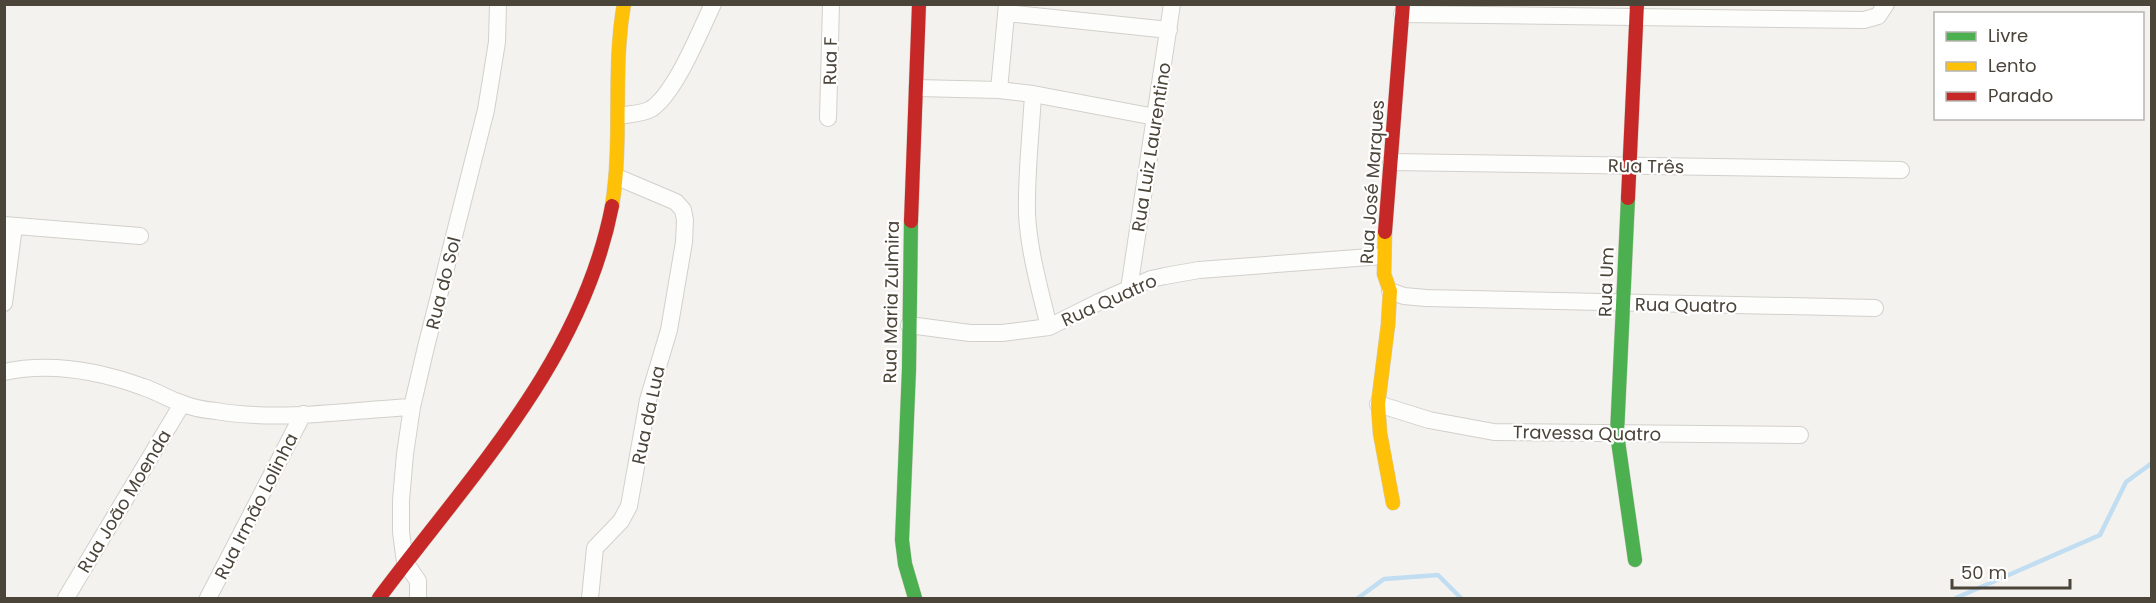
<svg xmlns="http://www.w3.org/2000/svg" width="2156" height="603" font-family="Poppins,sans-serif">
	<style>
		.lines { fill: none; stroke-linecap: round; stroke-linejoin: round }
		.stream { stroke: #c0ddf1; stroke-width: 4.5 }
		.street-casing { stroke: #d2d0cb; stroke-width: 18 }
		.fast-casing { stroke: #d3cfc5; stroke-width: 15 }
		.slow-casing { stroke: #d3cfc5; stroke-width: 15 }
		.jam-casing { stroke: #d3cfc5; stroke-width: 15 }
		.street { stroke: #fdfdfc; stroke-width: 16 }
		.fast { stroke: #4caf50; stroke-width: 14 }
		.slow { stroke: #ffc107; stroke-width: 14 }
		.jam { stroke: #c62828; stroke-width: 14 }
		.labels { text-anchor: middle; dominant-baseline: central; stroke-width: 4.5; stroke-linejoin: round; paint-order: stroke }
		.street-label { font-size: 18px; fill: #4b4439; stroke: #fff }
	</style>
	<rect width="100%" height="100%" fill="#f4f2ee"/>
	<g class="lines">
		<path class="stream" d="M1358,598l26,-19 54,-4 23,23
			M1956,598l144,-63 26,-53 26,-19"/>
		<g class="street-casing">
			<path id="street" d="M1006,13l163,17
				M1402,14l462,6 14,-4 8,-12
				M917,88l82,2 34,4 122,23
				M999,90l8,-86
				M1033,94c-2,40 -7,80 -6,120 2,38 13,76 22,113
				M619,116c10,-2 23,-2 32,-7 24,-15 49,-78 62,-105
				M828,118l3,-114
				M1391,162l510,8
				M4,225l136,11
				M1129,289l43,-285
				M1390,291l14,5 22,2 449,10
				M4,303l10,-77
				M909,325l61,8h32l47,-6 50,-25 52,-23 14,-3 34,-6 184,-14
				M4,372c47,-10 95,-1 139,15 13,4 25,12 38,16 11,5 24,7 35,8 65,11 132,-1 196,-4
				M1378,404l51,16 65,12 306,3
				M66,598l116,-194
				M208,598l95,-184
				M418,598v-17l-13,-19 -4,-30v-32l4,-46 7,-47 14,-60 60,-237 11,-68 1,-38
				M590,598l5,-50 26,-27 8,-15 19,-106 21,-70 15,-88 1,-22 -2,-10 -7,-8 -59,-25"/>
		</g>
		<g class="fast-casing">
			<path id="fast" d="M1628,198l-11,236 18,126
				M911,221l-2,148 -7,171 3,24 10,34"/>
		</g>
		<g class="slow-casing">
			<path id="slow" d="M612,206c11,-67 0,-135 12,-202
				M1385,232l-1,42 6,17 -2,34 -10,79 2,29 13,70"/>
		</g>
		<g class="jam-casing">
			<path id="jam" d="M1628,198l9,-194
				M911,221l8,-217
				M1385,232l18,-228
				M379,598c91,-122 203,-237 233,-392"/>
		</g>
		<use href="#street" class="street"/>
		<use href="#fast" class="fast"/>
		<use href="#slow" class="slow"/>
		<use href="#jam" class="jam"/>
	</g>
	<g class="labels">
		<g class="street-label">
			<text transform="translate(830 61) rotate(-89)">Rua F</text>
			<text transform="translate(1151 147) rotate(-81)">Rua Luiz Laurentino</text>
			<text transform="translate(1646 166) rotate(1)">Rua Três</text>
			<text transform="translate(1372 182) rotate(-86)">Rua José Marques</text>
			<text transform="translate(1606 282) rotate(-88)">Rua Um</text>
			<text transform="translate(443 283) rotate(-76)">Rua do Sol</text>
			<text transform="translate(1109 300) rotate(-24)">Rua Quatro</text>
			<text transform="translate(891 302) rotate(-89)">Rua Maria Zulmira</text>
			<text transform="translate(1686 305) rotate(1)">Rua Quatro</text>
			<text transform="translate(648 415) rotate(-78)">Rua da Lua</text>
			<text transform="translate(1587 433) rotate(1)">Travessa Quatro</text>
			<text transform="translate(124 501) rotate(-59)">Rua João Moenda</text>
			<text transform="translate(256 506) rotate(-63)">Rua Irmão Lolinha</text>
		</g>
	</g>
	<rect width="2156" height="603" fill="none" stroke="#4b4439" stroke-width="12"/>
	<rect x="1934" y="12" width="210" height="108" fill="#ffffff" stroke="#b7b4b0" stroke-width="1.5"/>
	<rect x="1946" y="32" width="30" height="9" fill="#4caf50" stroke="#b7b4b0" stroke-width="1.5"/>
	<text x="1988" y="42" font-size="18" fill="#4b4439">Livre</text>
	<rect x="1946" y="62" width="30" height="9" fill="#ffc107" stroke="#b7b4b0" stroke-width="1.5"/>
	<text x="1988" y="72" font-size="18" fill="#4b4439">Lento</text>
	<rect x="1946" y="92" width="30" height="9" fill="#c62828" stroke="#b7b4b0" stroke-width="1.5"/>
	<text x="1988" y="102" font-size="18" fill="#4b4439">Parado</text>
	<path d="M1952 579v9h118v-9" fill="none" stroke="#4b4439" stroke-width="3"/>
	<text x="1961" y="579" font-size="18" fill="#4b4439" stroke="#ffffff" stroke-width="4.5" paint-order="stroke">50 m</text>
</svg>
